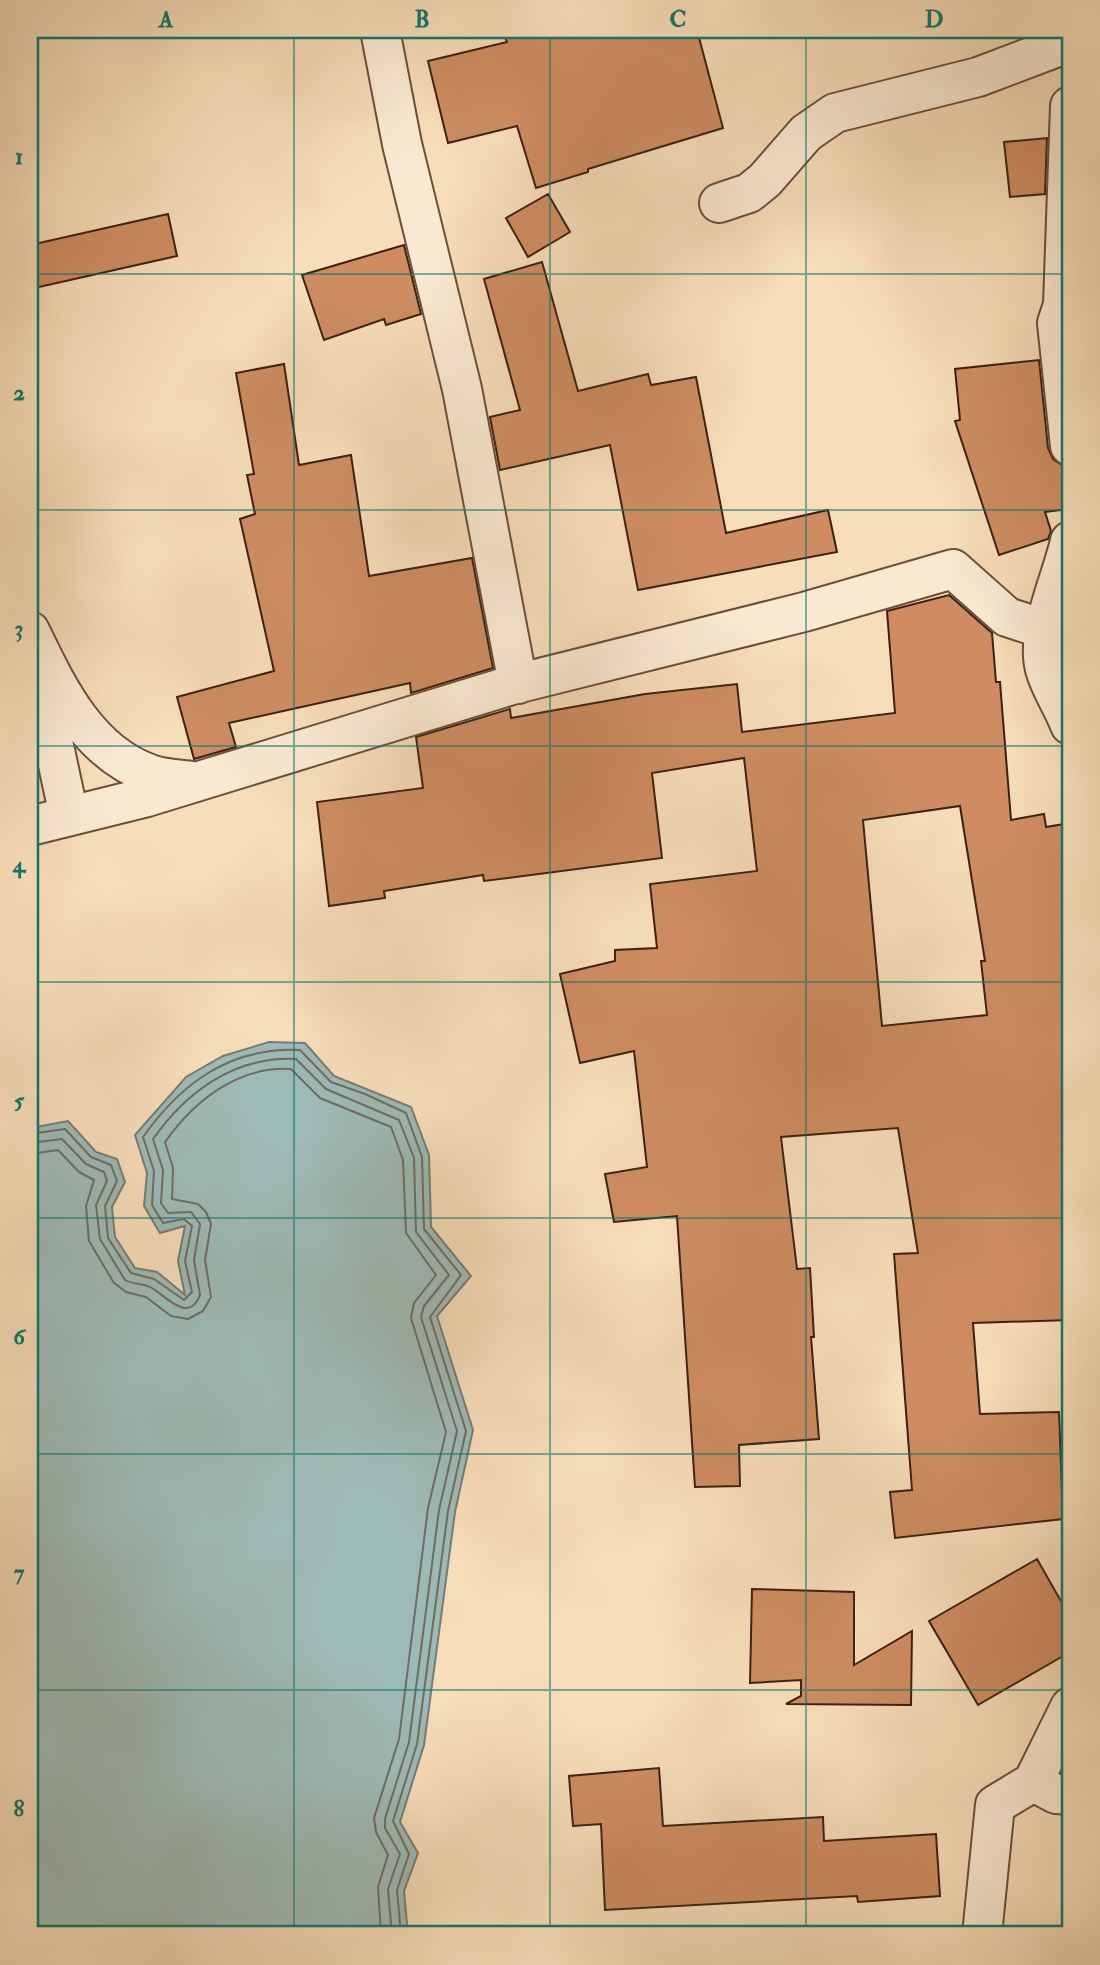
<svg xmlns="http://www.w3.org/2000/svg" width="1100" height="1965" font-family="'IM FELL Double Pica',serif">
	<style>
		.water { fill: #9ebab6; stroke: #777c75; stroke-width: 2 }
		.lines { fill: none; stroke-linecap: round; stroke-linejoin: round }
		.shore { stroke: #6d6d64; stroke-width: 2 }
		.building { fill: #cf8c62; stroke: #3c2013; stroke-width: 2; fill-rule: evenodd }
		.street-casing { stroke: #6b4f3c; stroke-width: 42 }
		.street { stroke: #fae9d2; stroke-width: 38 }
		.grid { fill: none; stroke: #0f766e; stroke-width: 2; stroke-opacity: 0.55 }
		.neatline { fill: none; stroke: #0f766e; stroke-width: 2.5 }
		.grid-label { font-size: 23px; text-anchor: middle; font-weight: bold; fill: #0f766e }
	</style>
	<rect width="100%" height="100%" fill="#f7ddb9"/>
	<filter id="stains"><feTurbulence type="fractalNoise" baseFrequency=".00286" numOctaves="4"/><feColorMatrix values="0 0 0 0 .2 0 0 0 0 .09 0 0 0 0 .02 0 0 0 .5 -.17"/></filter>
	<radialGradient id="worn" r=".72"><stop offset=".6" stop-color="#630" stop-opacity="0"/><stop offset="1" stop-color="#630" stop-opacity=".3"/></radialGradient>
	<path class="water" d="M269,1042l36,1 29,33 77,31 18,48 2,72 40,49 -34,40 36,114 -18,82 -31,233 -24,77 18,31 -14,38 4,44h-378v-807l38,-7 28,31 21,7 8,23 -13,25 3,30 20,31 22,4 28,23 -7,-34 7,-35 -25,7 -16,-27 3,-33 -12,-38 51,-58 37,-21z"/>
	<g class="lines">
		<path class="shore" d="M30,1134l35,-5 26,28 20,8 6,16 -12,25 3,32 23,35 23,6 30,21 8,-8 -7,-31 7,-35 -8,-7 -21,4 -11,-18 2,-34 -11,-34c39,-55 88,-90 157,-87l31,32 34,12 41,19 16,44 2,72 37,46 -31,42 36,114 -18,80 -31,233 -24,77 16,33 -12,36 4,45
			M30,1143l32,-4 24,25 18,8 3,9 -11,24 4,34 25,41c9,5 19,3 27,8 15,9 37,36 48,7l-6,-35 6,-36 -9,-12 -23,1 -7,-10 2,-33 -10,-31c34,-48 82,-83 143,-80l30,30 73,31 15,38 2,74 33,43 -25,31 -3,11 36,114 -18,79 -30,232 -24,77v9l15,26 -12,35 4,46
			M30,1154l28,-4 21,22 15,8 -8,26 3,35 25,42 12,9 20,5 25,19 17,3 15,-8 8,-14 -6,-37 6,-36 -5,-12 -8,-8 -26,-5 1,-31 -8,-26c30,-42 73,-76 126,-73l29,29 71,29 12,33 3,73 30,42 -22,28 -3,15 35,114 -18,76 -29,231 -25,79 2,14 12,23 -10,32 3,48"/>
	</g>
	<path class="building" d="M502,30h195l26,98 -135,41v3l-52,16 -19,-62 -69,17 -20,-82 79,-19z
		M1047,138l-2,56 -35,3 -6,-55z
		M548,194l22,38 -42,25 -22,-39z
		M168,214l9,42 -147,33v-44z
		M404,245l17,69 -35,11 -2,-6 -60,21 -22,-65z
		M542,262l36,129 70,-17 3,11 45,-8 30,156 102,-23 9,42 -199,38 -28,-145 -110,25 -10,-53 30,-7 -36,-131z
		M1039,360l9,88 5,11 12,8 4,42 -24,3 6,19 -3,8 -49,16 -44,-134 5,-1 -5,-51z
		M284,364l15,101 52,-10 18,121 103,-18 21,110 -82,25 -1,-10 -181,40 7,24 -42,12 -17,-62 97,-26 -34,-152 15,-5 -8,-39 7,-1 -18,-101z
		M949,595l43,38 4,49h4l11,138 33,-6 2,13 24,-4v497l-97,3 7,91 79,-2 4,107 -168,19 -5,-46 22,-2 -18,-236 24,-1 -20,-125 -117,9 16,132 13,-1 4,69h-3l8,102 -80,6 1,41 -45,1 -18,-271 -63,6 -9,-48 42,-7 -13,-116 -54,12 -20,-89 55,-13v-11l42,-2 -7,-64 107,-13 -13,-113 -92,15 10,85 -178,23 -1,-6 -99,16 1,7 -56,8 -12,-104 106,-14 -7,-51 94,-28 1,9 134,-24 92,-10 5,48 153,-19 -8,-102zM960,806l25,155h-4l6,54 -105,11 -19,-206z
		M1037,1559l33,58v35l-92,53 -49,-84z
		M752,1589l102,3v73l58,-34 -1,74 -125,-1 15,-8v-16l-51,3z
		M659,1768l4,58 160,-9 1,24 112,-7 4,62 -82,6 -1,-6 -252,14 -4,-86 -28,2 -4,-50z"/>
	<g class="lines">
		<g class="street-casing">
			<path id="street" d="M380,30l22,114 60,245 56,295
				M1070,106l-7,199 -6,18 13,123
				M719,203l30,-10 16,-13 41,-47 29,-20 143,-36 82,-31
				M1070,541c-8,37 -35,91 -25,128 5,19 18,37 25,56
				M30,631c27,56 57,121 120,143 13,5 29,5 43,7
				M38,671l31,145
				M30,826l117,-29 365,-112 292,-73 149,-43 54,48 37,12
				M1070,1707l-37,75 23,12 14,1
				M982,1935l13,-130 38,-23"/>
		</g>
		<use href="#street" class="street"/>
	</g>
	<path class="grid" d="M294,30v1905M550,30v1905M806,30v1905M30,274h1040M30,510h1040M30,746h1040M30,982h1040M30,1218h1040M30,1454h1040M30,1690h1040"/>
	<rect width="1100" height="1965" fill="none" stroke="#f7ddb9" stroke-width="77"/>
	<rect x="38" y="38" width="1024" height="1888" class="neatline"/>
	<g class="grid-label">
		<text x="166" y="27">A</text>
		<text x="422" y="27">B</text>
		<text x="678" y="27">C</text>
		<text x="934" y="27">D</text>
		<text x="19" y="164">1</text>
		<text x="19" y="400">2</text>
		<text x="19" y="636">3</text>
		<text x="19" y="872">4</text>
		<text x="19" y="1108">5</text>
		<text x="19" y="1344">6</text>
		<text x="19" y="1580">7</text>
		<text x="19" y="1816">8</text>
	</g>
	<rect width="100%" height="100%" filter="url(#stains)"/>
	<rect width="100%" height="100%" fill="url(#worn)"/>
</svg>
